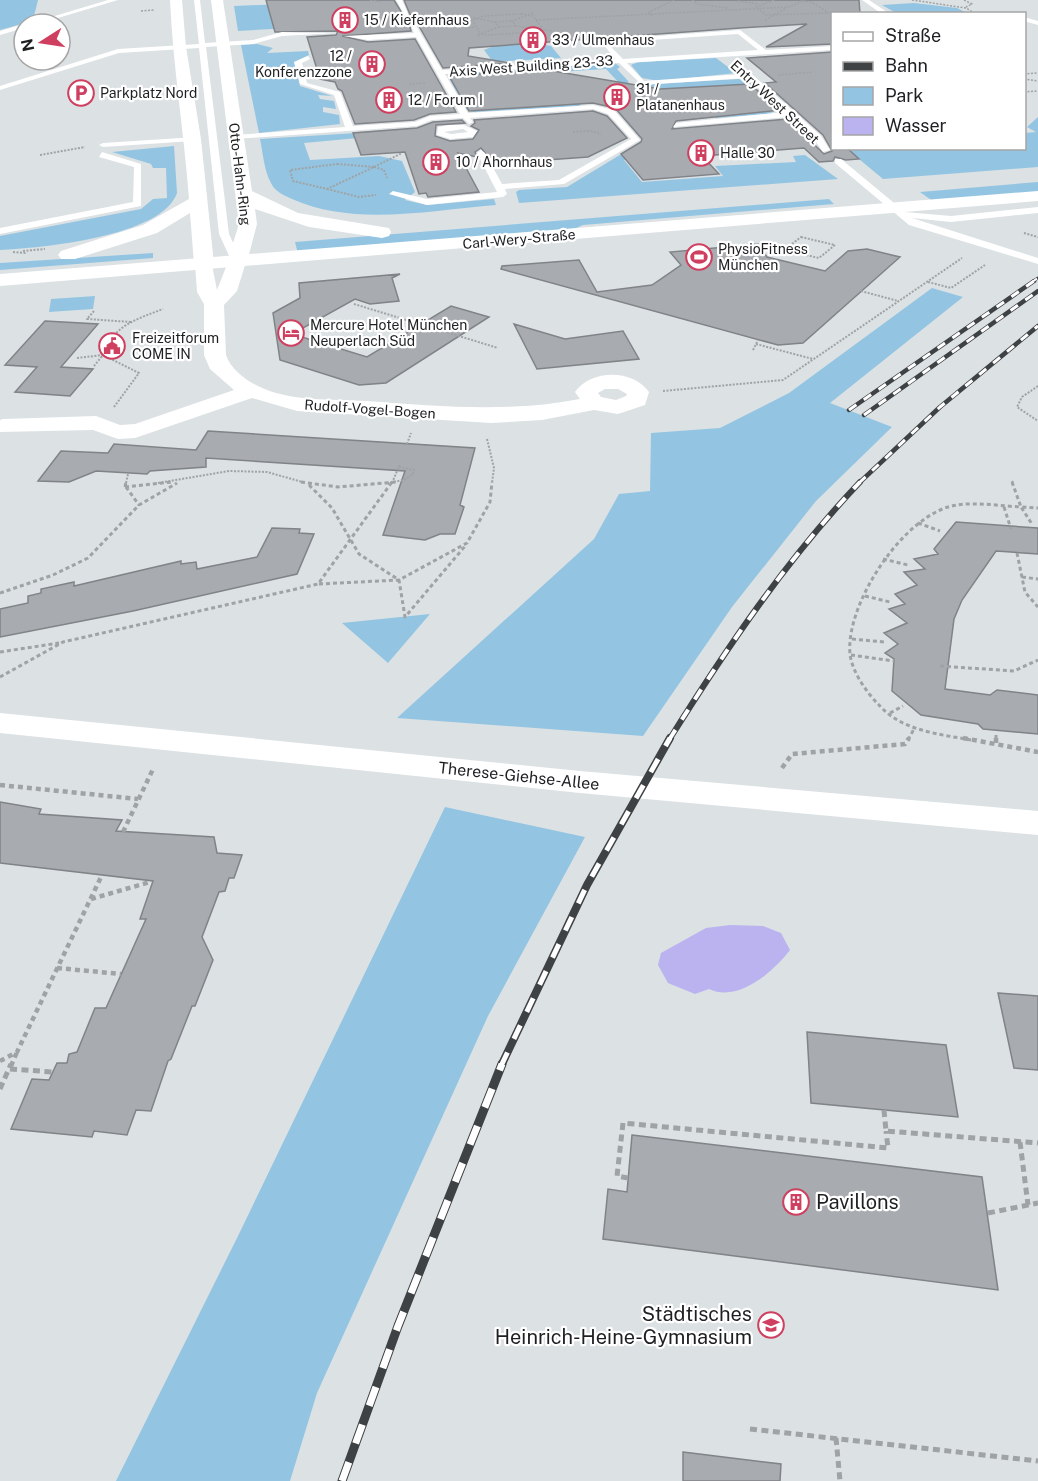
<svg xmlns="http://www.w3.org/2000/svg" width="1038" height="1481" font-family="'Public Sans',sans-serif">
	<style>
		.green { fill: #93c5e2 }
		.water { fill: #bab3f0 }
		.building { fill: #a8abb0; stroke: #808387; stroke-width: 1.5 }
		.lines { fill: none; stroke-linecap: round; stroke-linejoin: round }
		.path-far4 { stroke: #9fa3a5; stroke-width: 1.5; stroke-dasharray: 2 1.5; stroke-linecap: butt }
		.path-far3 { stroke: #9fa3a5; stroke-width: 2; stroke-dasharray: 2 1.5; stroke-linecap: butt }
		.path-far2 { stroke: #9fa3a5; stroke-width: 3; stroke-dasharray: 4 3; stroke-linecap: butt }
		.path-far1 { stroke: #9fa3a5; stroke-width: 4.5; stroke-dasharray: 5 4; stroke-linecap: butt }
		.path { stroke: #9fa3a5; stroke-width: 5; stroke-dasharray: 7 4.5; stroke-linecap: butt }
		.service { fill: #fff; fill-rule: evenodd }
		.minor { fill: #fff; fill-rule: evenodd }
		.tertiary { fill: #fff; fill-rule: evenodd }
		.secondary { fill: #fff; fill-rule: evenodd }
		.rail-far4-casing { stroke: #3f4244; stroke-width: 3 }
		.rail-far3-casing { stroke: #3f4244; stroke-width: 4.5 }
		.rail-far2-casing { stroke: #3f4244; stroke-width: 6 }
		.rail-far1-casing { stroke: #3f4244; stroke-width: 8 }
		.rail-casing { stroke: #3f4244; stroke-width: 9 }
		.rail-far4 { stroke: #fff; stroke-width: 2; stroke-dasharray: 6; stroke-linecap: butt }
		.rail-far3 { stroke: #fff; stroke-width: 3; stroke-dasharray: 9; stroke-linecap: butt }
		.rail-far2 { stroke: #fff; stroke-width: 4; stroke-dasharray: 12; stroke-linecap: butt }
		.rail-far1 { stroke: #fff; stroke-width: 5; stroke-dasharray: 15; stroke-linecap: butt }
		.rail { stroke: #fff; stroke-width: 7; stroke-dasharray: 20; stroke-linecap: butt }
		.labels { text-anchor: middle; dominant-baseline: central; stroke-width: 4.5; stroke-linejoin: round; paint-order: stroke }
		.far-poi-label { font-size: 14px; fill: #1d1f21; stroke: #fff; text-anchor: start }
		.far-street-label { font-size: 14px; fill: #1d1f21; stroke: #fff }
		.street-label { font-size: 16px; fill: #1d1f21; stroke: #fff }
		.near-poi-label { font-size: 20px; fill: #1d1f21; stroke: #fff; text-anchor: start }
	</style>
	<rect width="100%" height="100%" fill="#dce1e4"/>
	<path class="green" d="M0,0h41h-3l-4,16h9v2l-43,12z
		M914,3l43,5 10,5h-71l-14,-8z
		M283,4l44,22 -89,5 -4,-25z
		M535,43l16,3 10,12 -68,4 -9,-12 10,-4z
		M257,44l16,4 -6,5 41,-2 1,4 -15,7 6,24 32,10 -14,-1 2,4 14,2 2,8 -13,-2v5l16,3 1,9 -81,9 -18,-88z
		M716,58l20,15 -77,8 -17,-3 -11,-13 7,-3z
		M615,63l5,4 -3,2 12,13 -7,4 -16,-17 -49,3 25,31 -3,3 -105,6 -7,-2 -17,-30 2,-4 10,-3z
		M739,79l7,3 30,26 -1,3 -7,3 -52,4 -15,-15 41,-11 -9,-7 -92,6 12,-7z
		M1038,117v50l-155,12 -36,-30 177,-1 1,-15 11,-1 -9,-5z
		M372,132l-14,6 -54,5 6,17 69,-4 23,5 13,31 -10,8 22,5 67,-6 2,6c-65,5 -142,22 -204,-6 -7,-3 -18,-8 -21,-16 -7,-12 -8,-30 -11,-44z
		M174,146l3,47c-15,44 -137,55 -177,57v-14l141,-27 12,-10 14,-1 -1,-30h-13l-2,-4 -39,-12z
		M633,147l16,10 -25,3 18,22 81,-6 -8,-10 81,-4 -3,-6 12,-1 33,24 -319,24 -3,-11 3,-2 48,-3z
		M1038,182v12l-104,8 -14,-10z
		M829,199l5,5 -251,21 -9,4 -276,25 -3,-12z
		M153,253v5l-153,12v-7z
		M932,288l31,9 -133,106 62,24 -76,74 -84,106 -89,129 -246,-18 197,-179 25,-45 31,-3 1,-58 69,-5 69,-35z
		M95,296l-2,13 -44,3 2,-13z
		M430,614l-42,49 -46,-40z
		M445,807l140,30 -97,179 -171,377 -27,88h-174l122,-245z"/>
	<path class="water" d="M730,925l33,1 18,7 9,17c-17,22 -52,53 -81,39l-14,5 -27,-11 -10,-18 3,-12 45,-25z"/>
	<path class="building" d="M266,0h128l11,18 6,-1 -7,-17h455l1,14h-28v30l-66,3 41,-23 -67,4 -271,20 -1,8 42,7 -67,5 -27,-47 -8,-2 3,12 -69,5 26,6 47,-3 41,73 -26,2 -16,6 -59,4 -13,-33 -4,-2 -3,-7 -15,-3 -13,-42 29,-2 2,-4 -63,1z
		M832,52v96h15l12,11 -13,1 -11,-3 -2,4 -14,1 -15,-14 -102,8 17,18 -76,6 -22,-26 20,-12 1,-3 -27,-31 -22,-5 -124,8 -20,-35 98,-6 113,19 90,-5 30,26 -104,11 -4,8 116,-10 36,35 8,-3 -9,-16 -58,-52 11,-1 -29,-24z
		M593,111l14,5 20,22 -39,19 -85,6 -11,-2 -11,-13 -6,4 2,5 -19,-4 21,39 -51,5 -2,-4 -7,1 -14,-42 -44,3 -8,-22 64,-5 16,-6 29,-2 3,3 -29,2 -1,11 15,5 23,-2 6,-9 -8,-4 4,-3 -1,-3z
		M758,244l9,13 58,14 23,-20 19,-2 33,8 -97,86 -25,2 -277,-76 1,-3 77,-6 18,32 55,-7 29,-20 -11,-13z
		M400,274l-8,4 7,23 -29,3 -15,-5 -63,35 75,23 84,-51 38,11 -103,66 -27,2 -79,-25 -7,-47 27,-15 -1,-15z
		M45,321l53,3 -37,43 32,2 -23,27 -55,-4 22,-25 -32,-2z
		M514,324l51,15 58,-8 16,28 -102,10z
		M208,431l267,17 -15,57 4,2 -9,27h-15l-15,6 -42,-5 22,-64 -199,-13v9l-56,4 -3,3 -51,-3 -27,11 -31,-1 23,-30 47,2 6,-9 82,6z
		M956,522l82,6v26l-42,-3 -34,49 -8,19 -9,70 45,6 7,-5 41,5v39l-55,-5 -5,-5 -57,-9 -29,-24 2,-32 -9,-6 13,-9 -14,-11 23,-10 -18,-14 16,-5 -10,-10 22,-9 -13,-13 21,-3 -11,-10 24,-5 -4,-5z
		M272,528l28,1 -1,4 15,1 -17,40 -164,37 -133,26v-28l28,-6v-7l13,-3v-4l33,-7v4l107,-25v3l15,-2 1,7 60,-12z
		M0,802l41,7 -2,5 83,6 -6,11 98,6 3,16 25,2 -8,23h-5l-4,13 -6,1 -17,45 11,23 -18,46h-3l-21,53 -3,2 -17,50 -15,-1 -9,25 -33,-4 -2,6 -81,-8 21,-50 17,1 8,-17h10l2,-9 8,-2 18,-44h11l40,-89h-6l13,-38 -153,-18z
		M998,993l40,3v74l-24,-2z
		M807,1032l139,13 12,72 -147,-14z
		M632,1135l350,42 16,113 -395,-51 5,-50 19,3z
		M683,1452l98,12 -1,17h-97z"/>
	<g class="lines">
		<path class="path-far4" d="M370,0l11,2
			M692,0l6,4 30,4
			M774,0l-18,7 10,8 63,-2 -18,-11 -9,-1
			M912,0l54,8 10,6
			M964,0l8,4 -6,3
			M738,1l20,3
			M141,11l14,-1
			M533,13l-21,8 4,5 37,5
			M521,14l12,2 9,12 -7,4 -47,3 -7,-1 -9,-14 12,-4z
			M463,16l32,6 4,5 -21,8 1,2
			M652,16l-3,-4 25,-12
			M536,20l253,-13 15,-7
			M765,20l20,-11
			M495,22l17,-1
			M499,27l16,-1
			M465,28l11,-1
			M1024,74l14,-1
			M778,75l35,-3
			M1024,79l14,2
			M409,84l16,-1
			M1024,92l14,-1"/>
		<path class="path-far3" d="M573,132l18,-1 10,3
			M40,155l45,-8
			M337,164l37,3 -47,22 -34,-8 -3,-11z
			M374,167l10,3 3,8
			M374,167l28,-14
			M327,189l32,8 17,-2
			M1024,233l14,4
			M801,237l34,8 -16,13 -35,-8z
			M23,251l22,-2
			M13,252l14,1
			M928,282l23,6 34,-23
			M861,291l37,10
			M354,304l144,44
			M94,311l-7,8 44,3
			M756,344l57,15
			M753,350l5,-10
			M77,358l26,-3 -9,11
			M1038,386l-16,11 -5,10 21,14
			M663,391l120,-11 179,-122
			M114,407l25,-34 -36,-18c9,-29 34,-36 60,-46
			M487,439l7,29 -2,15
			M407,444l4,-11
			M1012,481l1,2
			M126,483l2,-9
			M158,483l71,-12 38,1 39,11
			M387,483l17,-3 9,-6 1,-4 -15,-3
			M392,483l8,-19"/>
		<path class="path-far2" d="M301,482l37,5 58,-5
			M1012,482l9,25 17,1
			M309,485l23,23 27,46 40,26 6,37 61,-72
			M125,487l47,-5
			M125,487l1,-5
			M126,487l13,18
			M1004,507l7,22
			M918,523l22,8
			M1017,553l8,39 13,15
			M883,559l25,6
			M1022,577l16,2
			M319,584l80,-4 68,-37 23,-41 2,-20
			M0,593l53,-18 35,-17 51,-53 38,-22
			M865,596l25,6
			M852,639l32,3
			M0,652l59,-9
			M851,655l43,6
			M940,666l74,5 24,-11
			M0,677l63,-35 255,-58 74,-102
			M890,713l13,-7
			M996,735v5
			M908,740l6,-11
			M971,740c-32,-6 -69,-9 -92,-35 -12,-12 -27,-33 -29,-51 -5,-50 55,-142 107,-149 20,-3 44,1 64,2l11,17"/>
		<path class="path-far1" d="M963,738l75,14
			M996,738v7
			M782,768l10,-14 113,-10 4,-6
			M0,785l138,14
			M123,832l31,-65
			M91,899l59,-17
			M57,968l64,6
			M0,1061l17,-9 85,-177
			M11,1066l6,-14"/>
		<path class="path" d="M10,1069l43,3
			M0,1089l11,-25
			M884,1110l2,21 152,12
			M1020,1142l8,63
			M628,1178l-11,-2 6,-53 265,25 -2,-17
			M988,1213l50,-10
			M750,1429l288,32
			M836,1438l4,43"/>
		<path class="service" d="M108,0h10l-80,24h-10z
			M194,0h6l5,43 48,-3 29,-8 54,1 -54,3 -29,8 -47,3 23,187 13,28 -5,3 -5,-3 -13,-28 -20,-186 -80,5 -119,37v-4l118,-37 81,-5z
			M396,0h6l7,16h-4z
			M862,0h7l21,14h-8z
			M1024,17l14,4v4l-14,-4z
			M409,21l5,1 28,48 173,-11 -15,-19 140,-10 26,20 66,-4v4l-205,13 17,18 98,-7 -5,-5 7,-2 77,69 9,14 -7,2 -9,-13 -25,-22 -116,10 3,-4 109,-11 -38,-34 -105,7 -23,-22 -174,11 23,39 125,-8 21,5 26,30 -76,44 -59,5 2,5 -4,3 -76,8 -38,-11 4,-3 34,8 70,-7 -20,-39 4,-3 4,3 17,31 57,-4 72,-41 -23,-25 -15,-5 -123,9 3,4 -4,2 -6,-6 -31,2 -15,6 -182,13 -4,-2 4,-2 110,-8 -11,-32 -34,-11 -6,-22 14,-6 2,3 -8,4 5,20 33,9 13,34 62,-4 15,-6 30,-2 -44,-77 -48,3 -24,-4 70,-3zM738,34l20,16 -135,9 -16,-16z
			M24,24v4l-24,7v-4z
			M449,125h15l13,6 -4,6 -23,2 -13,-4 1,-8zM463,129l5,3 -17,2 -7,-2z
			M196,137l-3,4 -90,6 -4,-2 4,-2z
			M102,152l39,12v42l-141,28v-6l133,-26 1,-35 -35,-10z
			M835,159h6l64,53 46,4 87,-9v6l-87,9 -39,-4 126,40v6l-129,-39 -74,-62z"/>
		<path class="minor" d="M237,256l9,6 -9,29 -13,14 2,50c4,13 19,25 32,31 32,16 73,13 108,15 72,5 142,12 214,-2l-5,-7c16,-23 58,-23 74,0l-4,13 -27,9 -24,-4 -52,10 -51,3 -194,-12 -45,-13 -117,40 -17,1 -25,-9 -93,2v-12l3,-1 93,-3 24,9 15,-1 99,-34 -24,-21 -6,-14v-51l-7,-12 -2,-28 9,-6 7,2 6,30 11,-28zM605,389h13l9,5 -1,2 -10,4 -15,-3 -3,-4z
			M0,713l580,58 458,40v24l-458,-42 -580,-60z"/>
		<path class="tertiary" d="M170,0h12l4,47 15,92 13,125 -3,4h-14l-3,-4 -4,-51 -33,20 -82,26h-14l-3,-4 3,-4 82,-26 46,-26c-5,-67 -16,-132 -19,-199z
			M211,0h12l29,191 46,22 91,15 2,4 -2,4 -7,2 -73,-11 -54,-18 2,15 -10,38 -3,4h-14l-3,-4 12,-38z"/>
		<path class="secondary" d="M1038,191v10l-1038,85v-12z"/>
		<g class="rail-far4-casing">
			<path id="rail-far4" d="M1032,282l6,-4"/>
		</g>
		<g class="rail-far3-casing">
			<path id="rail-far3" d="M849,410l185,-129
				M864,415l174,-124
				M859,483l81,-76 98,-81"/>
		</g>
		<g class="rail-far2-casing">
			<path id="rail-far2" d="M669,740c57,-91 117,-180 191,-258"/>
		</g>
		<g class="rail-far1-casing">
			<path id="rail-far1" d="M501,1066l86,-181 83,-147"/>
		</g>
		<g class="rail-casing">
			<path id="rail" d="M342,1481l56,-155 104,-262"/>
		</g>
		<use href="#rail-far4" class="rail-far4"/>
		<use href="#rail-far3" class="rail-far3"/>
		<use href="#rail-far2" class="rail-far2"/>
		<use href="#rail-far1" class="rail-far1"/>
		<use href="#rail" class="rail"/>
	</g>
	<defs>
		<g id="building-ring" transform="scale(1.35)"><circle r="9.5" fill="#fff" stroke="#cf3f60" stroke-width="1.5"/><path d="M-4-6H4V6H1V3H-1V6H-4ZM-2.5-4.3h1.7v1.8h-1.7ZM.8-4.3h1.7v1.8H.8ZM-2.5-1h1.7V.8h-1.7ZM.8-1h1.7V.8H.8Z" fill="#cf3f60"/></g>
		<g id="parking-ring" transform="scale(1.35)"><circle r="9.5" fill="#fff" stroke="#cf3f60" stroke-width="1.5"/><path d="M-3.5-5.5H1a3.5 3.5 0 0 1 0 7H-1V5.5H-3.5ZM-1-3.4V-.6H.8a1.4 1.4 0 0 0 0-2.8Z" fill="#cf3f60"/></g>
		<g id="stadium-ring" transform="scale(1.35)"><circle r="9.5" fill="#fff" stroke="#cf3f60" stroke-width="1.5"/><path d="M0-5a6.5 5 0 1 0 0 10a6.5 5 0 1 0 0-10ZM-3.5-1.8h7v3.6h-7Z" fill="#cf3f60"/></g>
		<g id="hotel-ring" transform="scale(1.35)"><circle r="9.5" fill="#fff" stroke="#cf3f60" stroke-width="1.5"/><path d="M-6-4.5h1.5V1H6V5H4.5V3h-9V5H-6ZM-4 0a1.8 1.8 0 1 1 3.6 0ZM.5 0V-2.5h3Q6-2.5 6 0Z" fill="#cf3f60"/></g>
		<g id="civic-ring" transform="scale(1.35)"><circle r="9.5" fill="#fff" stroke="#cf3f60" stroke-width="1.5"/><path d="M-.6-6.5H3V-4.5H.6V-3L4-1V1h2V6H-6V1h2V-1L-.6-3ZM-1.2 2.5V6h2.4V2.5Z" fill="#cf3f60"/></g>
		<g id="school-ring" transform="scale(1.35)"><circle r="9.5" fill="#fff" stroke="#cf3f60" stroke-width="1.5"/><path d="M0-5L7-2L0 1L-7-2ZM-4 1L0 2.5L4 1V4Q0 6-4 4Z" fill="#cf3f60"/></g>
	</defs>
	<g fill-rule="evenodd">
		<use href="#building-ring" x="345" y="20"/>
		<use href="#building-ring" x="533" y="40"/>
		<use href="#building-ring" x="372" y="64"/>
		<use href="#parking-ring" x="81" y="93"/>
		<use href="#building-ring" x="617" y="97"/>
		<use href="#building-ring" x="389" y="100"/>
		<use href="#building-ring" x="701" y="153"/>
		<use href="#building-ring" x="436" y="162"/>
		<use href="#stadium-ring" x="699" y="257"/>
		<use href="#hotel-ring" x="291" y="333"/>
		<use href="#civic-ring" x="112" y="346"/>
		<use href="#building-ring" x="796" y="1202"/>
		<use href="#school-ring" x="771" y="1325"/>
	</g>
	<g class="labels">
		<g class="far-poi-label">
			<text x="364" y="20">15 / Kiefernhaus</text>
			<text x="552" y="40">33 / Ulmenhaus</text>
			<text x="352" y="56" text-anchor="end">12 /<tspan x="352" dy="16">Konferenzzone</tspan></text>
			<text x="636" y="89">31 /<tspan x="636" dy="16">Platanenhaus</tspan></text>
			<text x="100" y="93">Parkplatz Nord</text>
			<text x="408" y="100">12 / Forum I</text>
			<text x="720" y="153">Halle 30</text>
			<text x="456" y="162">10 / Ahornhaus</text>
			<text x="718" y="249">PhysioFitness<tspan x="718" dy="16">München</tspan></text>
			<text x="310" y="325">Mercure Hotel München<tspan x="310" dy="16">Neuperlach Süd</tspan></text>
			<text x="132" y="338">Freizeitforum<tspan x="132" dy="16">COME IN</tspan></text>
		</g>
		<g class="far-street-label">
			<text transform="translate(531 66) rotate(-4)">Axis West Building 23-33</text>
			<text transform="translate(775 102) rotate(43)">Entry West Street</text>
			<text transform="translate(240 174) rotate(83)">Otto-Hahn-Ring</text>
			<text transform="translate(519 239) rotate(-5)">Carl-Wery-Straße</text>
			<text transform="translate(370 409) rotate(4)">Rudolf-Vogel-Bogen</text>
		</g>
		<g class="street-label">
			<text transform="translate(519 776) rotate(6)">Therese-Giehse-Allee</text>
		</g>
		<g class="near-poi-label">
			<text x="816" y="1202">Pavillons</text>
			<text x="752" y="1314" text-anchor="end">Städtisches<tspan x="752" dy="23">Heinrich-Heine-Gymnasium</tspan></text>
		</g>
	</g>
	<rect x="831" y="12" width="195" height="138" fill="#ffffff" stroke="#a5a5a6" stroke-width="1.5"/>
	<rect x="843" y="32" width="30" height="9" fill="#ffffff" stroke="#a5a5a6" stroke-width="1.5"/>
	<text x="885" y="42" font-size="18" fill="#1d1f21">Straße</text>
	<rect x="843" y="62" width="30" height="9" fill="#3f4244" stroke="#a5a5a6" stroke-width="1.5"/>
	<text x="885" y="72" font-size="18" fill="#1d1f21">Bahn</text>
	<rect x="843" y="87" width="30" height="18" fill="#93c5e2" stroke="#a5a5a6" stroke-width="1.5"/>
	<text x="885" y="102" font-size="18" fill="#1d1f21">Park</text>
	<rect x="843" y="117" width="30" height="18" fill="#bab3f0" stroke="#a5a5a6" stroke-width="1.5"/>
	<text x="885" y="132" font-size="18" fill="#1d1f21">Wasser</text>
	<g transform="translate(42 42) rotate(258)"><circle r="28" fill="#ffffff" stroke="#a5a5a6" stroke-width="1.5"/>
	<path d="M0-4.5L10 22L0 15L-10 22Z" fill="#cf3f60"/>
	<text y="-9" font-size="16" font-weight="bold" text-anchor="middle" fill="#1d1f21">N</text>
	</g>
</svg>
